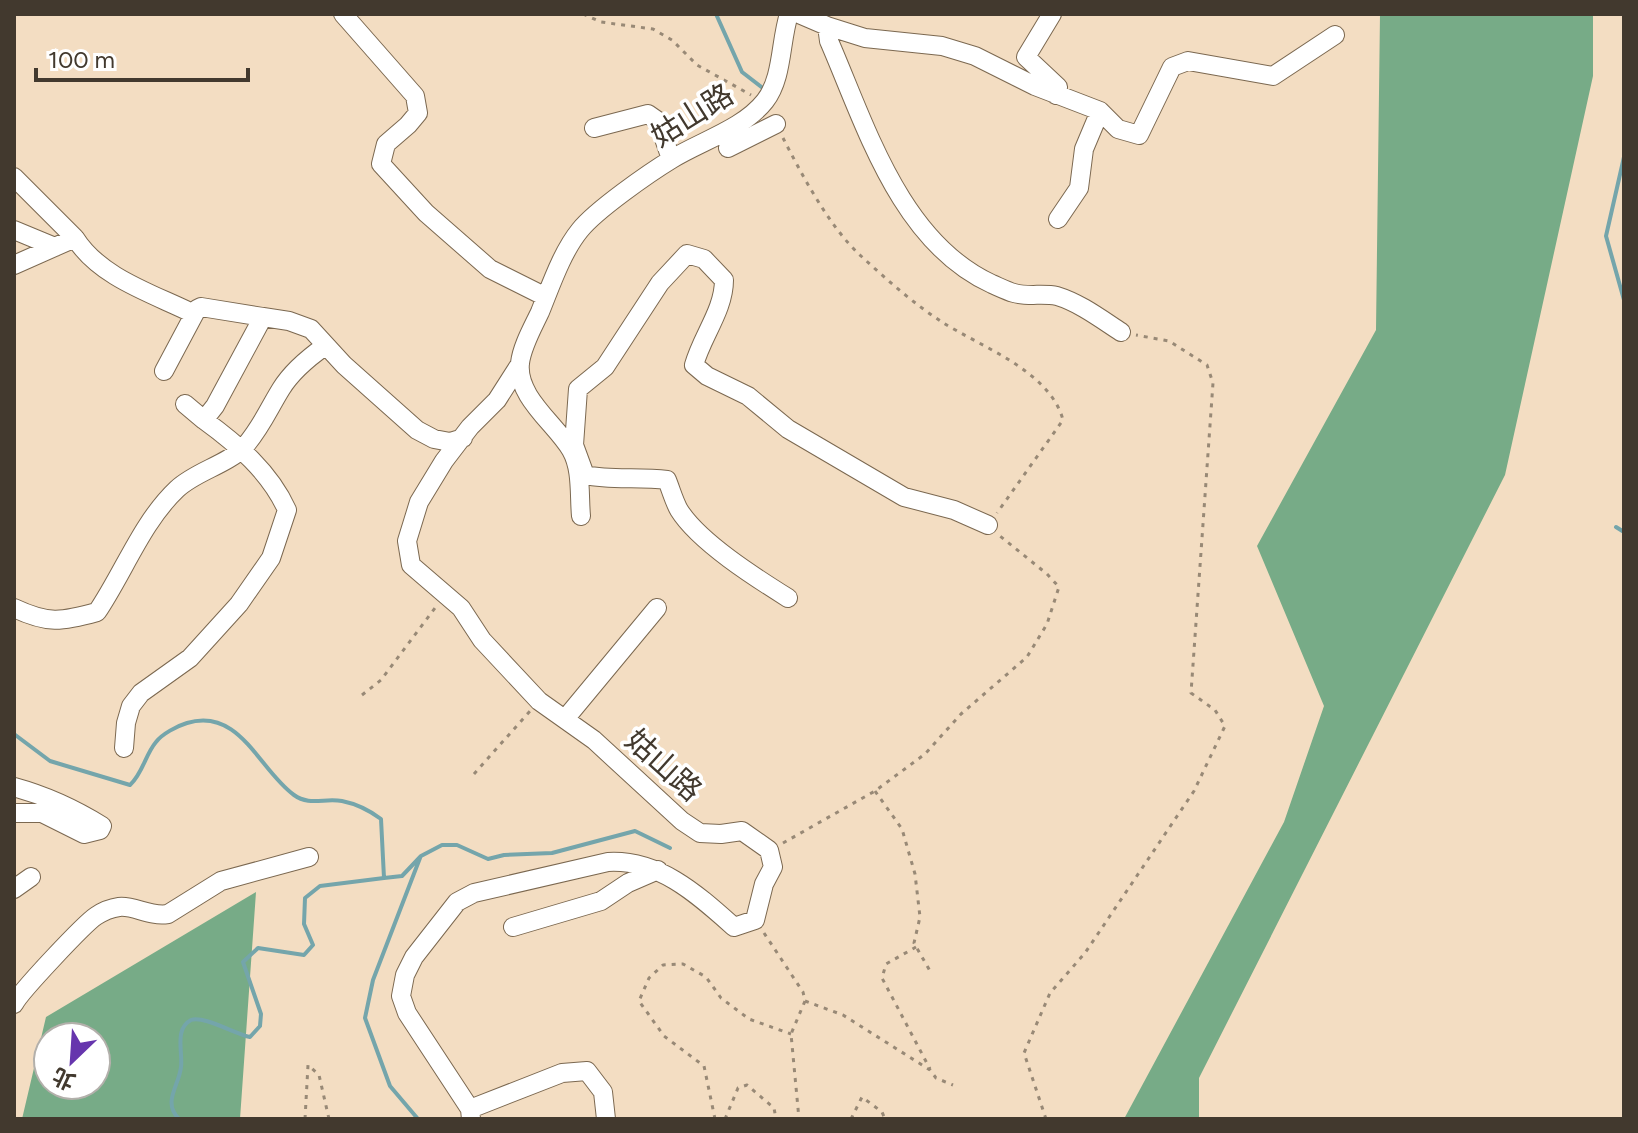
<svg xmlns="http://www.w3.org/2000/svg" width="1638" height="1133" font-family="Figtree,'Noto Sans TC',sans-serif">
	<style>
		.forest { fill: #77ab87; fill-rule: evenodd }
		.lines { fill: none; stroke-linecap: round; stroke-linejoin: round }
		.stream { stroke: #74a5ab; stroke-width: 4 }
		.minor-casing { stroke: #7b6850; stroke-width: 20 }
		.path { stroke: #988976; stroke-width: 3; stroke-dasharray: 4 6; stroke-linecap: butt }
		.minor { stroke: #fff; stroke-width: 18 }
		.labels { text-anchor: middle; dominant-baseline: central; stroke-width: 7; stroke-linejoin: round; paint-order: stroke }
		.street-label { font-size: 30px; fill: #42392e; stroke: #fff }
	</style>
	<rect width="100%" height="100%" fill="#f3ddc2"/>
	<path class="forest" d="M1380,14h213v62l-88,399 -306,603v41h-75l160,-297 40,-116 -67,-160 119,-216z
		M256,892l-16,227h-218l24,-102zM48,1037h48v48h-48z"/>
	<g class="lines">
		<path class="stream" d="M716,14l26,58 22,17
			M1624,157l-18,79 18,64
			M1616,527l8,5
			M14,734l36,27 80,24c13,-12 15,-30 26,-43 6,-8 21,-16 31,-19 53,-16 72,47 107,72 15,11 30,3 48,6 15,3 27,9 39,18l3,59 -64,8 -15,12 -1,26 9,21 -9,10 -46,-7 -15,14 18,52 -1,12 -10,11c-15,-3 -47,-22 -59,-17 -17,9 -8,32 -10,47 -2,19 -19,35 -2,52
			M384,878l18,-2 19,-20 21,-11h15l31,14 16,-4 48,-2 83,-22 35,17
			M418,1119l-28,-33 -25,-68 8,-38 47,-122"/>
		<g class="minor-casing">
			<path id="minor" d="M343,14l72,82 3,17 -10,12 -22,19 -5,20 45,49 64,56 56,28
				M799,14l28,12 2,15c37,85 71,201 163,243 7,3 15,7 22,9 14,4 29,0 43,3 23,7 44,23 64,36
				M1052,14l-26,43 32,30 -2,8
				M827,26l38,12 77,8 33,10 60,30 65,25 18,18 21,6 33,-68 16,-6 85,15 62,-41
				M594,128l54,-14 10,7 13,38
				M728,148l48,-24
				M14,177l61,61
				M1058,219l21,-31 5,-39 16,-38
				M14,230l41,17
				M14,265l61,-27c25,40 79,56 119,76
				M263,317l26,4 22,8 33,36 73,65 17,9 16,3 13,-4
				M185,404l19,16
				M581,516c-2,-21 1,-47 -10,-66 -15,-26 -55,-53 -51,-87 2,-17 13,-36 20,-51 11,-27 22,-60 40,-82 16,-20 69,-57 92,-71 29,-18 71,-30 93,-58 18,-23 15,-59 24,-87
				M788,598c-32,-20 -89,-56 -109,-88 -5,-9 -8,-20 -12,-30 -28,-4 -55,1 -82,-5l-11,-30 4,-56 27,-22 55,-84 27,-29 17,5 20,21c0,30 -22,56 -30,85l13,11 41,20 40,33 116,68 50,13 34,15
				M14,608c34,16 47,14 83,4 27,-40 45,-90 80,-123 19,-18 50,-24 68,-43 17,-20 23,-36 36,-57 11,-18 27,-31 44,-43
				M565,719l92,-111
				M124,748l2,-25 5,-17 10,-13 49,-35 49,-54 32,-46 16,-48c-17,-38 -50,-66 -83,-90l11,-14 48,-89 -62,-10 -4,2 -33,62
				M14,787c33,9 59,21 88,39l-2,4 -16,4 -42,-21h-28
				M14,889l17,-12
				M513,927l88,-26 27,-18 30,-13
				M14,1004c6,-12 70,-80 82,-88 6,-4 16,-8 23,-9 15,-2 30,10 49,7l53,-33 88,-24
				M470,1109l92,-36 25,-2 16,21 3,27
				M471,1119l-1,-10 -63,-96 -6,-17 4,-21 9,-18 43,-55 17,-9 134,-31c51,-3 90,33 126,65l21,-7 9,-36 9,-17 -4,-17 -27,-19 -21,3 -21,-1 -18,-12 -88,-81 -55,-39 -57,-61 -21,-32 -50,-43 -4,-24 12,-39 25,-41 26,-34 27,-27 23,-36"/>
		</g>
		<path class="path" d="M583,14l18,8 52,7 19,11 25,25 54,30
			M783,138c19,37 47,90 78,118 25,23 53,48 81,66 39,25 108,49 121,98l-66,93
			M362,695l19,-15 54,-72
			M474,774l56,-63
			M875,791l27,38 13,45 5,43 -6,26 16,28
			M783,843l92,-52 50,-37 36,-40 66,-57 20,-33 12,-37 -12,-13 -47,-38
			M764,933l39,59 2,9 -14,33 8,85
			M916,947l-30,17 -4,14 48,91
			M805,1001l38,14 87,55 6,8 17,7
			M305,1119l3,-54 11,10 10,44
			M715,1119l-11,-53 -40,-30 -25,-35 10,-23 14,-13 20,-1 23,13 15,21 28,21 42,15
			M725,1119l13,-31 9,-3 27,23 2,11
			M851,1119l11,-22 20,15 3,7
			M1046,1119l-22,-66 26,-60 35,-40 109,-162 31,-65 -10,-16 -24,-17 22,-310 -6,-18 -38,-24 -33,-6"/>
		<use href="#minor" class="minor"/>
	</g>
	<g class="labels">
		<g class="street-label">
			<text transform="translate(692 115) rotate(-32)">姑山路</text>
			<text transform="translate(664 765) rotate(42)">姑山路</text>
		</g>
	</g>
	<rect width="1638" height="1133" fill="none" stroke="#42392e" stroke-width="32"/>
	<g transform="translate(72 1061) rotate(205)"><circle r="38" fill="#ffffff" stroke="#b3b0ab" stroke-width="2"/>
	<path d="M0-6L14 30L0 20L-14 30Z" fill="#6635ad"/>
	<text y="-12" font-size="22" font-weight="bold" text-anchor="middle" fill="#42392e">北</text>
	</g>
	<path d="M36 68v12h212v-12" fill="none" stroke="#42392e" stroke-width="4"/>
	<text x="48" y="68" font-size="24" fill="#42392e" stroke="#ffffff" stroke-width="6" paint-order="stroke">100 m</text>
</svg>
